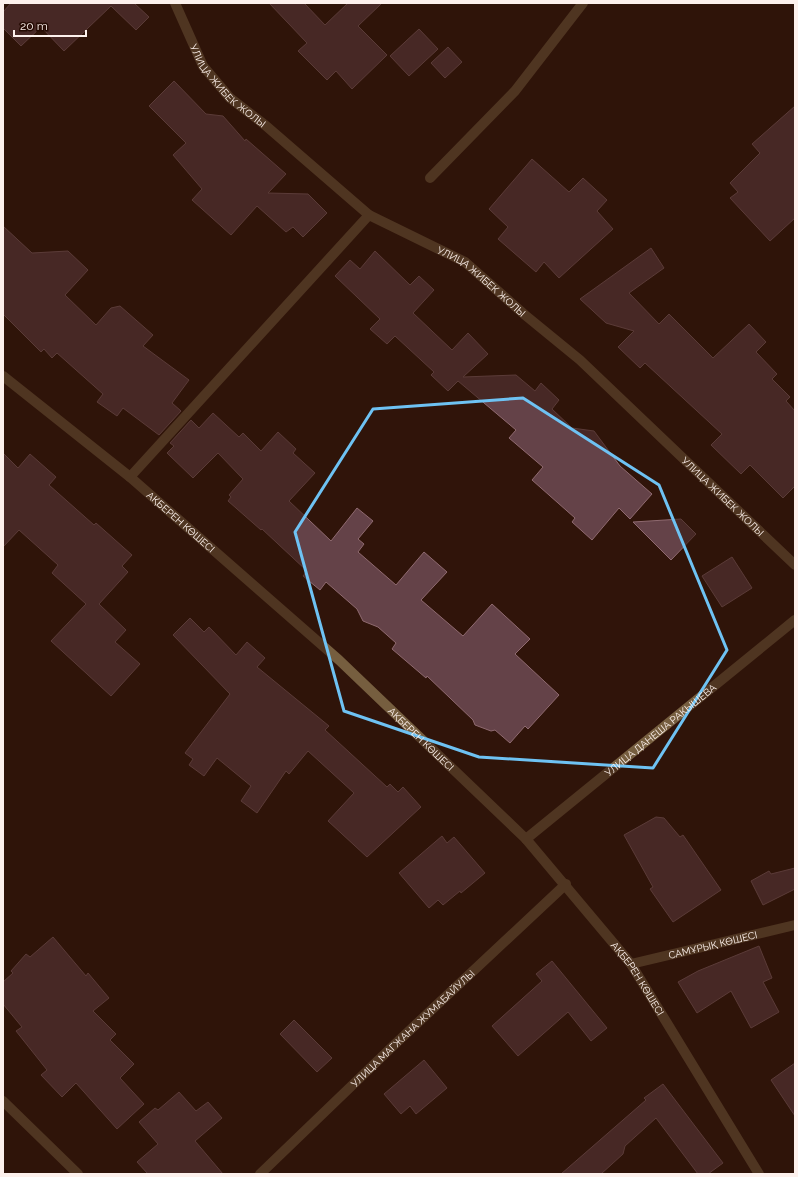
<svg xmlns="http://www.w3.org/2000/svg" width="798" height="1177" font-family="Raleway,sans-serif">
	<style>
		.building { fill: #644248; stroke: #8f6a70 }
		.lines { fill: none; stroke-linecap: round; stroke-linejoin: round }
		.street { stroke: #765e3f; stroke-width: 10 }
		.marked { fill: none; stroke: #6ec2f3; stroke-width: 3; stroke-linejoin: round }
		.labels { text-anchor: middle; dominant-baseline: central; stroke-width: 3.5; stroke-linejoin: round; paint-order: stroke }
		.street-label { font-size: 10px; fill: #fdf1ed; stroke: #250b03 }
	</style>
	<rect width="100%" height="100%" fill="#30140a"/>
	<path class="building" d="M11,3h123l15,14 -13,13 -25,-24 -47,45 -23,-24 -20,19 -18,-18v-16z
		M269,3h35l21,22 23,-22h34l-24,23 29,29 -35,34 -16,-18 -9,9 -29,-29 9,-8z
		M419,29l19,20 -29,27 -19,-20z
		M448,47l14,15 -17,16 -14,-15z
		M174,81l32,33 17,2 22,25 1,-2 40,35 -18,19 40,1 19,19 -24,24 -10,-10 -7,5 -29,-26 -26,29 -39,-35 10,-11 -29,-34 13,-12 -37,-37z
		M795,106v112l-25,23 -40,-43 8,-6 -8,-9 30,-30 -8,-9z
		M532,159l37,33 14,-14 24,22 -10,11 16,18 -54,49 -15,-16 -8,10 -38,-33 10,-12 -19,-18z
		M3,226l29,27 36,-2 20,19 -23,25 31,30 15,-17 9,-2 33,29 -10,11 46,34 -17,23 9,8 -22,24 -36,-27 -6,8 -20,-14 6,-8 -46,-41 -5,5 -8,-9 -3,3 -38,-38z
		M651,248l13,20 -35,25 30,31 10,-10 44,44 36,-34 17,18 -10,10 21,22 -5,5 18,18 -4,4 9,10v75l-12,12 -33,-33 -9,9 -30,-29 11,-11 -77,-71 -5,5 -22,-21 16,-16 -28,-8 -26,-24z
		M375,251l35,34 9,-9 15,14 -21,23 39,37 16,-17 20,21 -25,23 53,-2 19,16 6,-8 18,17 -7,9 20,19 22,3 26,35 32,28 -22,25 -11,-11 -27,32 -20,-18 3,-4 -43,-38 11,-13 -34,-29 7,-8 -58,-49 -10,10 -17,-16 3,-3 -39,-36 -8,8 -17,-15 10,-10 -45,-43 15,-16 10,9z
		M213,413l26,24 4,-4 18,18 17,-19 18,17 -3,4 22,20 -26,28 42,40 26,-33 16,13 -15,18 6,5 -6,8 38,33 28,-33 23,20 -26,28 42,36 29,-32 38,35 -15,15 44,41 -31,34 -3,-3 -15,17 -15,-13 -4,1 -16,-6 -2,-5 -46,-44 -1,2 -34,-29 4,-6 -18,-16 -15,-6 -6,-12 -31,-27 -6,8 -17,-14 4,-5 -45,-42 -1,1 -33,-29 3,-4 -2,-2 14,-16 -25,-26 -25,25 -26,-25 7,-7 -4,-3 21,-23 8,8z
		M3,453l15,15 12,-14 26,23 -7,8 45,40 2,-2 36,32 -10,11 6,6 -29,32 27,26 -11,12 25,22 -29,32 -60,-55 35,-37 -34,-31 6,-8 -39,-35 -16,17z
		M681,519l15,15 -25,26 -38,-38z
		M732,557l20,31 -30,19 -20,-31z
		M190,618l14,14 5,-5 27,28 11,-13 18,16 -8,9 72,59 -4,4 62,57 3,-3 8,8 5,-5 18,20 -54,50 -39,-36 26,-28 -46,-42 -19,23 -3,-3 -29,42 -16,-12 10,-15 -34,-28 -13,18 -15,-11 4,-6 -8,-6 45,-59 -57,-59z
		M656,817l8,1 16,19 3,-2 38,55 -48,32 -23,-33 3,-2 -29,-52z
		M442,836l5,7 7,-6 31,36 -24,20 -1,-2 -17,14 -5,-5 -9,8 -30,-35z
		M795,868v21l-32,16 -12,-24 18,-10 2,3z
		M53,937l33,39 2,-3 21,25 -16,13 23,23 -6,6 24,24 -14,14 24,26 -27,25 -41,-46 -14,14 -21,-22 6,-5 -31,-39 6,-4 -19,-23v-22l10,-9 -2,-2 15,-17 4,3z
		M759,946l13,32 -9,4 16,30 -28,16 -20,-37 -34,22 -19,-31 20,-11z
		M552,961l55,67 -16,13 -23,-29 -50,44 -26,-30 50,-45 -6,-7z
		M294,1020l38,38 -15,14 -37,-38z
		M424,1060l23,28 -31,26 -6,-8 -9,8 -17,-20z
		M795,1063v53l-24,-36z
		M663,1084l60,79 -15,11h-10l-42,-56 -31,28 -2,8 -22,20h-40l85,-74 -2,-2z
		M179,1092l17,19 12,-9 14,16 -27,23 28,33h-75l-11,-12 21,-18 -19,-22 16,-14 3,2z"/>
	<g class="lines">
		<g class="street">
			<path id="s1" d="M175,3l28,63 27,32 35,27 104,90 96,47 60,53 55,45 215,205"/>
			<path d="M430,178l85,-87 68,-88"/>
			<path id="s2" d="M3,376l127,101 209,183 187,179 105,125 128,210"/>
			<path d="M130,477l239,-262"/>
			<path id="s3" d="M526,839l269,-219"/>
			<path id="s4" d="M631,964l164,-39"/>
			<path d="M3,1101l75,73"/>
			<path id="s5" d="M260,1174l133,-128 173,-162"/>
		</g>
	</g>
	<path d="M0 0H798V1177H0ZM523,398l136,87 68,165 -74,118 -174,-11 -135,-46 -49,-179 78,-123z" fill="#30140a" fill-opacity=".55" fill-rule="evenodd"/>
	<path class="marked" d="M523,398l136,87 68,165 -74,118 -174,-11 -135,-46 -49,-179 78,-123z"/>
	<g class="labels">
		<g class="street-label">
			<text stroke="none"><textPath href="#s1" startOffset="100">УЛИЦА ЖИБЕК ЖОЛЫ</textPath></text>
			<text stroke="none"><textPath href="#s1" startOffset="424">УЛИЦА ЖИБЕК ЖОЛЫ</textPath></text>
			<text stroke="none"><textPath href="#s1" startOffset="748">УЛИЦА ЖИБЕК ЖОЛЫ</textPath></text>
			<text stroke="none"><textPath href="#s2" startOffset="230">АҚБЕРЕН КӨШЕСІ</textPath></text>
			<text stroke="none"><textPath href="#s3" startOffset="173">УЛИЦА ДАНЕША РАКЫШЕВА</textPath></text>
			<text stroke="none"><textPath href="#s2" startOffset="554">АҚБЕРЕН КӨШЕСІ</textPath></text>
			<text stroke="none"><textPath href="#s4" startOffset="84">САМҰРЫҚ КӨШЕСІ</textPath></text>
			<text stroke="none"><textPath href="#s2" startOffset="878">АҚБЕРЕН КӨШЕСІ</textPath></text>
			<text stroke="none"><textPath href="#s5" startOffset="211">УЛИЦА МАГЖАНА ЖУМАБАЙУЛЫ</textPath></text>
		</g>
	</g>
	<rect width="798" height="1177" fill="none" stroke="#fdf1ed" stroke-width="8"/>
	<path d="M14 30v6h72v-6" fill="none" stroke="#fdf1ed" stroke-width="2"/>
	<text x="20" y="30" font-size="12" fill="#fdf1ed" stroke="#250b03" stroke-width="3" paint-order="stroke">20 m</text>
</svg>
